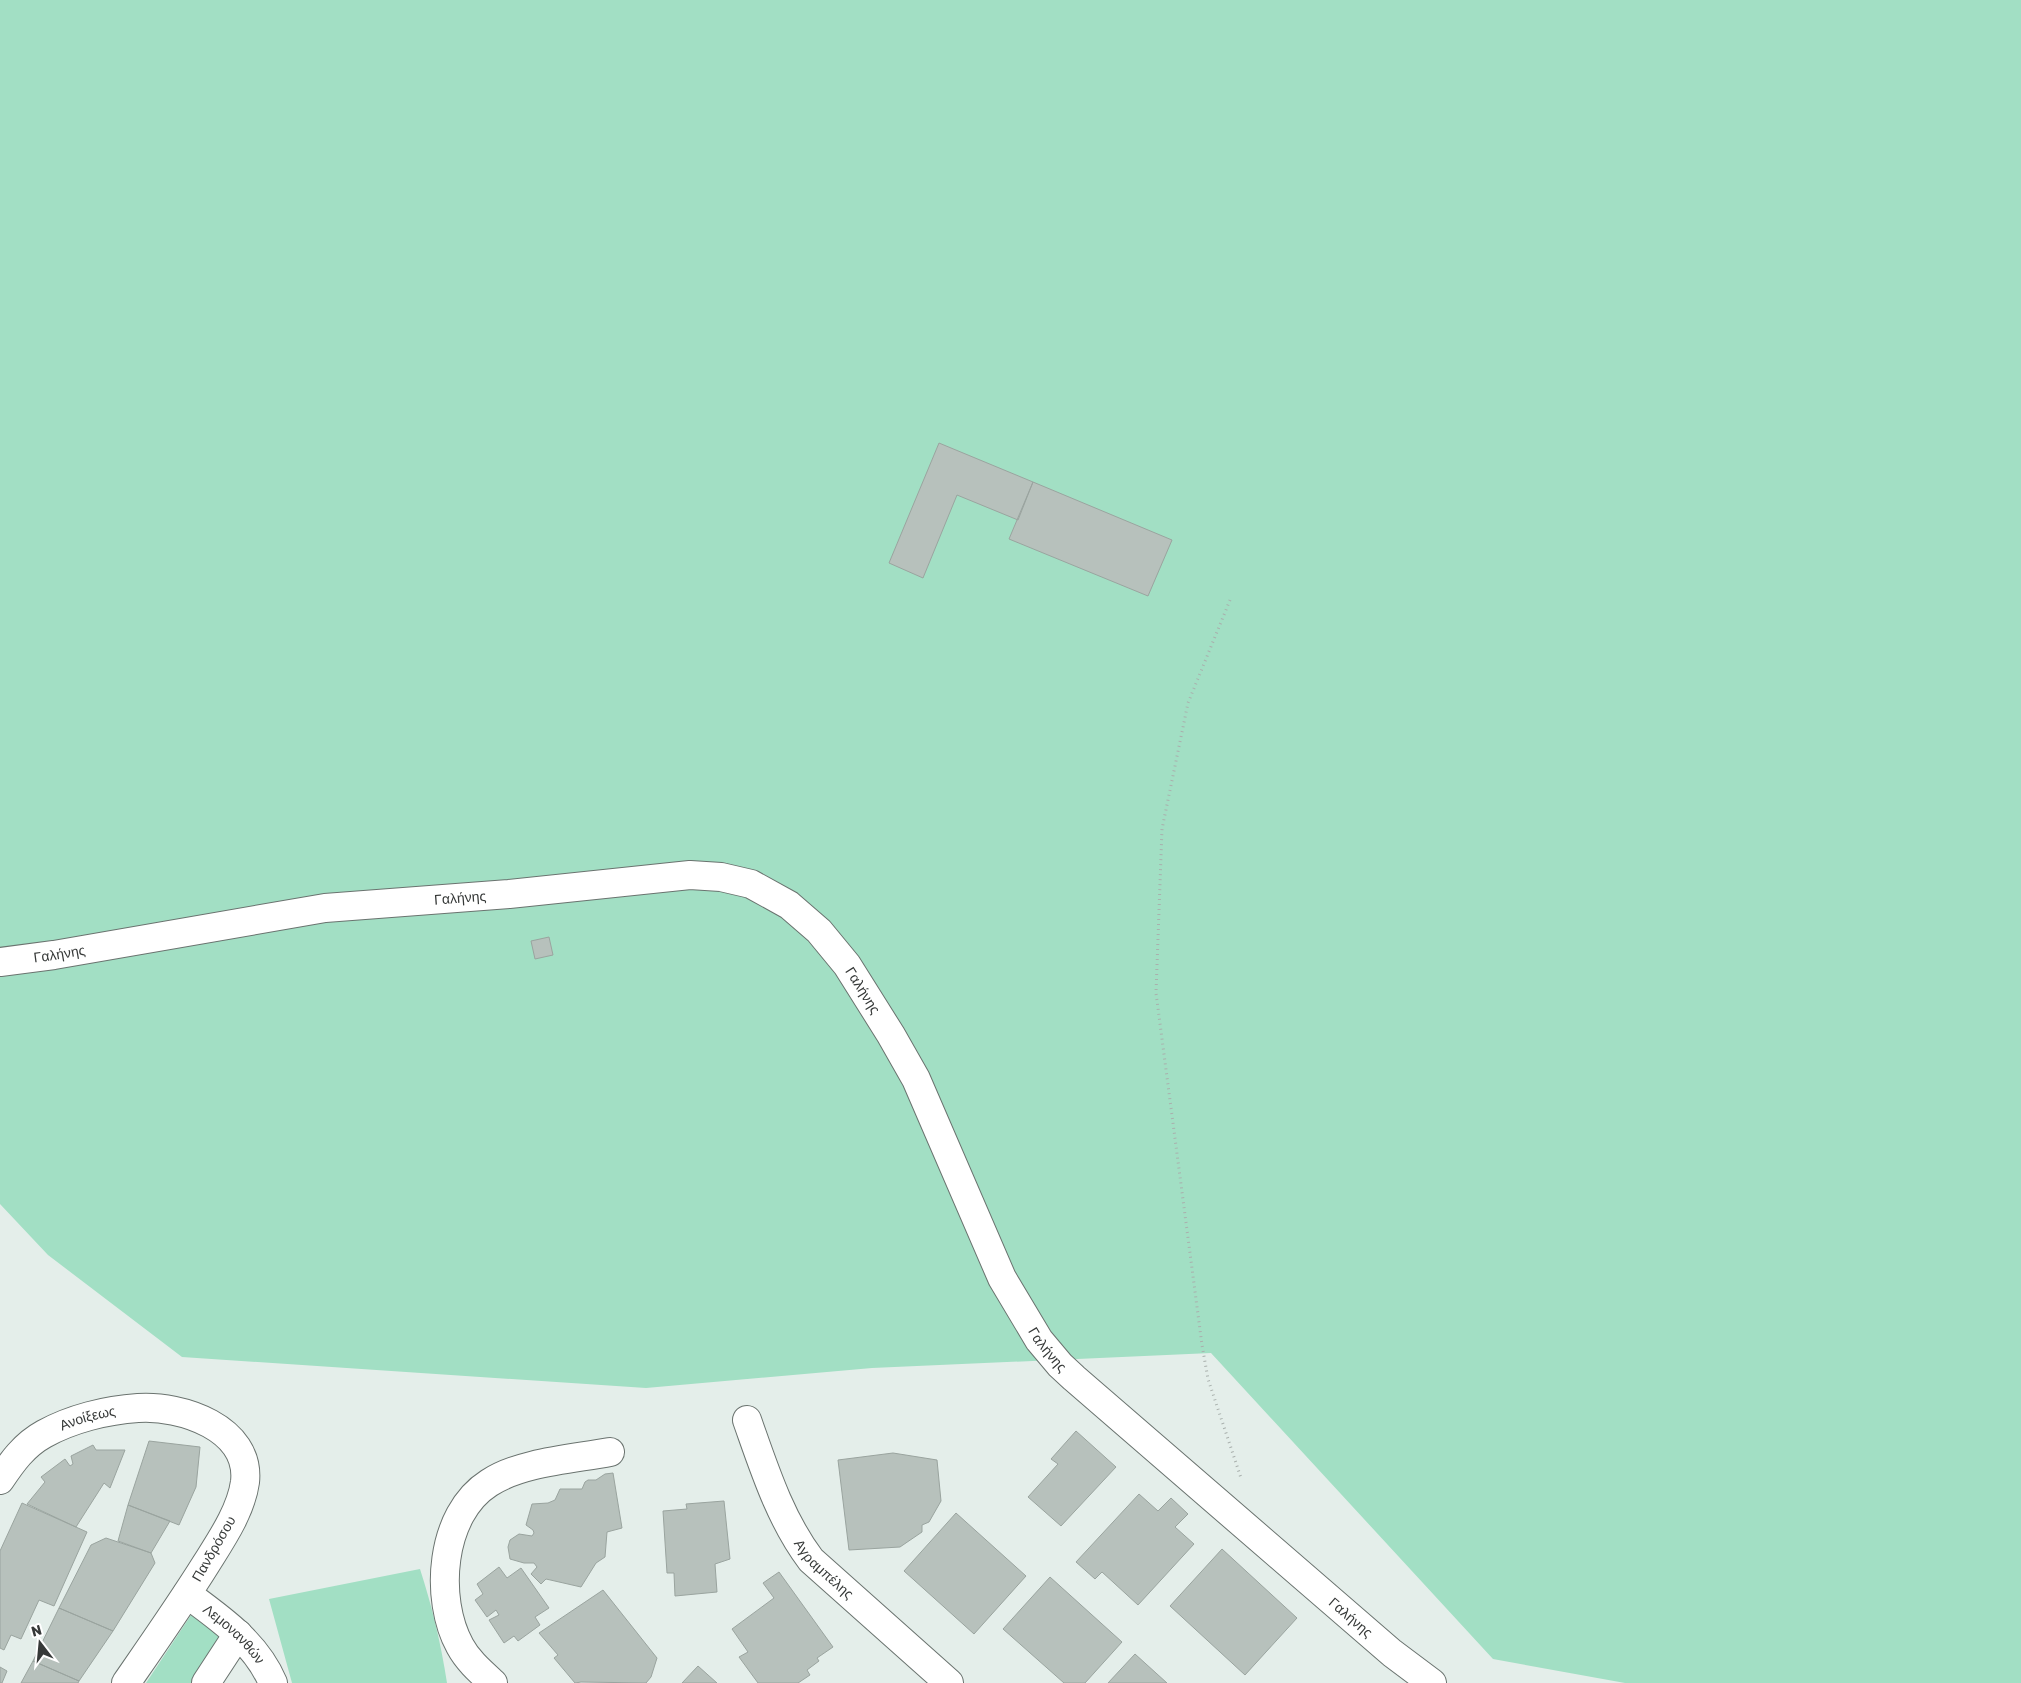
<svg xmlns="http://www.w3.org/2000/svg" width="2021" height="1683" font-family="Rubik,sans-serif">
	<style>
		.green { fill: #a2dfc4 }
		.building { fill: #b7c1bc; stroke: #9aa49f }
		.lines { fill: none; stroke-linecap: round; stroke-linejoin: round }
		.minor-casing { stroke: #6a736f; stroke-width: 30 }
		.path { stroke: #a9b0ad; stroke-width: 3; stroke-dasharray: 1 4; stroke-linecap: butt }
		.minor { stroke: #fff; stroke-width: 28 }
		.labels { text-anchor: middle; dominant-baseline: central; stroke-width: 5; stroke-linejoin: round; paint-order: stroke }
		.street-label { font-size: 14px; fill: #363938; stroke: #fff }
	</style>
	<rect width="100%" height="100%" fill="#e4eeea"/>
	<path class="green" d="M0,0h2021v1683h-396l-132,-24 -282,-306 -339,15 -226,20 -464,-31 -134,-102 -48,-51z
		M420,1569c12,37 21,75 27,114h-155l-23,-84z
		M191,1615l33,25 -30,43h-48z"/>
	<path class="building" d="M939,443l94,39 -15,38 -61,-25 -34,83 -34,-15z
		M1033,482l139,58 -24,56 -139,-57z
		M549,937l4,18 -18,4 -4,-18z
		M1076,1431l40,36 -55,59 -33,-29 30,-33 -7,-5z
		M149,1441l51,6 -4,40 -17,38 -51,-20z
		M93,1445l3,5h29l-15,38 -6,-5 -28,44 -49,-23 18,-22 -4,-5 24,-18 5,7 3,-2 -2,-8z
		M893,1453l44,7 4,41 -12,21 -7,3v7l-22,15 -51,3 -11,-90z
		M613,1473l9,55 -15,4 -2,25 -9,6 -15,24 -35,-8 -5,5 -10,-10 6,-7 -3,-4h-10l-14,-4 -2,-12 2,-7 9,-6 13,2 2,-3 -1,-3 -7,-5 6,-21 16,-1 7,-3 5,-11h22l3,-7 3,-2h8l9,-6z
		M1139,1494l19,17 13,-13 17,16 -13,13 19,17 -56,61 -36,-33 -7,7 -19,-17z
		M724,1501l6,58 -15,5 2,28 -42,4 -1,-23h-7l-4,-62 24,-2 -1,-5z
		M22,1503l65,29 -33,74 -15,-6 -18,39 -10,-4 -7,15 -4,-2v-97z
		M128,1505l42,16 -19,32 -33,-12z
		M956,1513l70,63 -52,58 -70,-63z
		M106,1538l45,15 4,10 -42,68 -54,-23 32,-63z
		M1222,1549l75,69 -52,57 -75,-69z
		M499,1567l8,11 14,-10 28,40 -14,9 5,8 -22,16 -4,-5 -10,7 -15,-23 10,-5 -3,-5 -9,7 -12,-17 8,-6 -6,-10z
		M779,1572l54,75 -16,11 2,3 -12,9 3,5 -12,8h-40l-19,-26 9,-5 -16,-23 42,-31 -11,-15z
		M1050,1577l72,65 -37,41h-21l-61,-54z
		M603,1590l54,68 -6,19 -5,6 -65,-1 -6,1 -21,-25 4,-3 -19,-22z
		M59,1608l54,23 -34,50 -46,-20z
		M1135,1654l32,29h-59z
		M33,1661l46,20 -1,2h-57z
		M698,1666l19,17h-35z
		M0,1667l7,4 -5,12h-2z"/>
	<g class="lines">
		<g class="minor-casing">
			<g id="minor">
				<path id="s1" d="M0,962l54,-7 271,-47 184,-14 181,-19 31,2 30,7 38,21 30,26 28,34 44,70 25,44 86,199 37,62 21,25 14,13 318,275 40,30"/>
				<path id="s2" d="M747,1420c17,48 33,99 64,140l138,123"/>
				<path id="s3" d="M0,1480c12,-18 24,-35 44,-46 27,-15 62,-24 94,-26 43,-3 113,20 107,74 -4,29 -24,58 -39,82 -25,40 -53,80 -80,119"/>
				<path id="s4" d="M187,1594c34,25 69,49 86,89"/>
				<path d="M206,1683l32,-49"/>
				<path d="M493,1683c-12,-11 -25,-22 -33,-37 -26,-47 -20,-132 29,-163 32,-21 84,-24 121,-31"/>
			</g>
		</g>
		<path class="path" d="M1230,600l-42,103 -26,126 -6,164 46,352 6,34 33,99"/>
		<use href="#minor" class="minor"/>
	</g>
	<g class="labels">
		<g class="street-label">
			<text stroke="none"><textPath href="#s1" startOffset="465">Γαλήνης</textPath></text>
			<text stroke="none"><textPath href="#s1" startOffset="60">Γαλήνης</textPath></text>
			<text stroke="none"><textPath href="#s1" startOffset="915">Γαλήνης</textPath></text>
			<text stroke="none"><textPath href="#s1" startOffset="1320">Γαλήνης</textPath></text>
			<text stroke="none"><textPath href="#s3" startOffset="111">Ανοίξεως</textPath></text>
			<text transform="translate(214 1549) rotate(-60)">Πανδρόσου</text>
			<text stroke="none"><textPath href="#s2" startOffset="170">Αγραμπέλης</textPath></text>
			<text stroke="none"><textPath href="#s1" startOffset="1725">Γαλήνης</textPath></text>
			<text stroke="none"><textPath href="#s4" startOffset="62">Λεμονανθών</textPath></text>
		</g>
	</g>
	<g transform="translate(40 1643) rotate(344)" stroke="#ffffff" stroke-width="4" paint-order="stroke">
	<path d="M0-4L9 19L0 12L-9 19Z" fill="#363938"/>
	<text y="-8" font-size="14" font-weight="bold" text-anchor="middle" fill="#363938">N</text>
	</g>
</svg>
